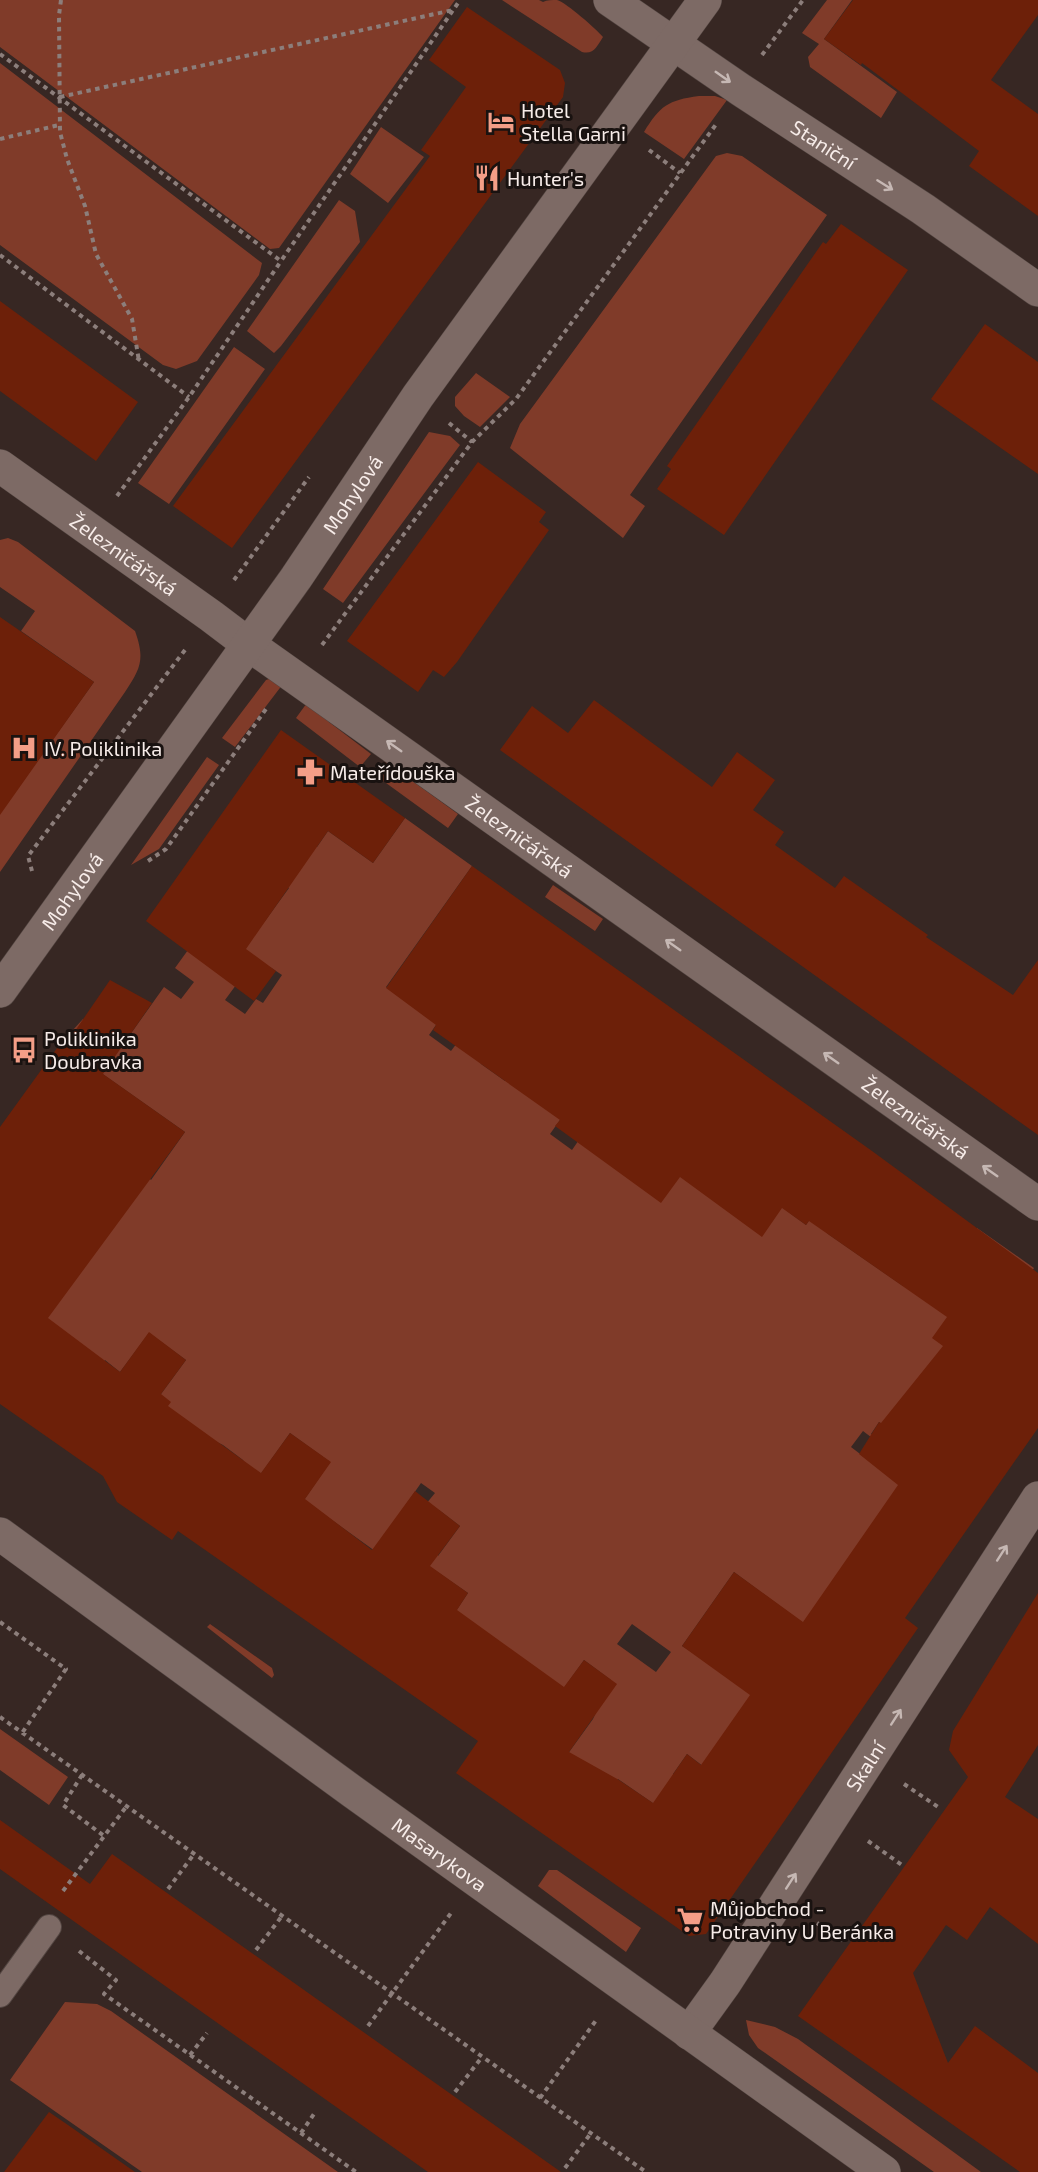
<svg xmlns="http://www.w3.org/2000/svg" width="1038" height="2172" font-family="'Exo 2',sans-serif">
	<style>
		.green { fill: #803b29; fill-rule: evenodd }
		.building { fill: #6d2009 }
		.lines { fill: none; stroke-linecap: round; stroke-linejoin: round }
		.lane-casing { stroke: #524541; stroke-width: 26 }
		.street-casing { stroke: #524541; stroke-width: 34 }
		.secondary-casing { stroke: #524541; stroke-width: 34 }
		.path { stroke: #8c7e7b; stroke-width: 4; stroke-dasharray: 4.5 4.5; stroke-linecap: butt }
		.lane { stroke: #7d6a65; stroke-width: 24 }
		.street { stroke: #7d6a65; stroke-width: 33 }
		.secondary { stroke: #7d6a65; stroke-width: 33 }
		.oneway { stroke: #c6b8b4 }
		.labels { text-anchor: middle; dominant-baseline: central; stroke-width: 6; stroke-linejoin: round; paint-order: stroke }
		.poi-label { font-size: 20px; fill: #f7ece9; stroke: #191210; text-anchor: start }
		.street-label { font-size: 20px; fill: #f7ece9; stroke: #191210 }
	</style>
	<rect width="100%" height="100%" fill="#372723"/>
	<path class="green" d="M0,0h455l-176,248 -9,1 -270,-202z
		M502,0h37l4,2c4,-2 9,-2 14,-2 10,3 39,29 46,37 -6,9 -9,18 -21,15z
		M827,0h25l-28,39 73,53 -16,26 -71,-51 -2,-10 11,-13 -17,-11z
		M0,63l262,200 -3,12 -62,86 -21,8 -13,-4 -163,-120z
		M699,96h16l12,4 -43,59 -40,-27c16,-26 24,-32 55,-36z
		M381,127l43,30 -36,46 -38,-29z
		M727,153l15,3 85,59 -197,280 15,11 -22,32 -113,-90 10,-24 196,-268z
		M339,200l16,11 5,31 -79,104 -7,7 -27,-22z
		M234,347l31,22 -96,135 -31,-21z
		M476,373l34,24 -30,30 -16,-11 -9,-10v-9z
		M429,432l21,4 10,9 -117,158 -20,-14z
		M8,538l10,4 117,89c10,28 6,37 -10,61l-125,180v-59l94,-131 -73,-51 14,-20 -35,-24v-47z
		M278,676h11l-54,71 -13,-9 44,-58z
		M312,696l17,26 42,32 -11,13 -64,-49z
		M207,757l12,8 -60,84 -28,16z
		M385,761l73,53 -10,14 -73,-53z
		M405,818l67,48 -86,121 19,14 70,-32 -46,66 22,16 15,-20 15,33 24,17 69,-38 217,171 15,11 6,-9 16,18 75,52 50,-24 24,-34 57,40 -18,27 -83,43 29,21 -25,80 -134,184 -69,-51 -52,74 79,49 -53,75 -21,-16 -14,20v43l-55,-38 -6,9 -53,-22 34,-47 18,-39 -27,-20 -33,46 -95,-95 12,-18 -32,-22 -61,-20 -71,-51 26,-38 -40,-29 -35,49 -12,-22 -20,-15 -62,-30v-21l25,-34 -37,-27 -29,39 -15,-12 -6,8 -55,-40 -44,-60 149,-90 2,2 34,-48 -125,-88 23,-25 39,27 42,-59 17,12 13,-17 -19,-14 13,-18 48,35 -11,15 20,14 11,-15 7,4 19,-28 -12,-8 -9,12 -33,-25 37,-33 24,-33 -9,-7 29,-40 8,6 11,-16 45,32zM579,1093l22,15 -29,42 -22,-16zM879,1422l31,21 -9,12 -30,-21zM863,1431l17,13 -12,16 -17,-13zM421,1483l14,10 -18,22 -12,-9zM439,1510l21,16 -22,30zM632,1624l39,28 -15,20 -39,-28z
		M553,885l50,34 -8,12 -50,-34z
		M210,1624l62,44 2,7 -2,3 -65,-51z
		M0,1729l68,48 -19,28 -49,-35z
		M549,1870h8l84,58 -15,24 -88,-66z
		M65,2002l32,2 14,7 227,161h-196l-132,-92z
		M746,2020l29,7 23,12 183,133h-47l-176,-124 -9,-13z"/>
	<path class="building" d="M853,0h185v15l-47,65 47,34v102l-69,-50 10,-15 -117,-88 -1,2 -37,-26z
		M467,7l93,63 5,13 -2,14 -331,451 -59,-42 257,-350 -9,-6 45,-63 -37,-27z
		M841,224l67,46 -184,265 -67,-46 14,-20 -4,-3 156,-224 3,2z
		M0,301l138,101 -42,59 -96,-70z
		M985,324l53,38v112l-107,-75z
		M478,462l68,50 -7,10 10,8 -92,132 -13,15 -11,-7 -15,22 -71,-51z
		M0,617l94,65 -94,133z
		M594,700l118,87 25,-35 38,28 -22,30 31,22 -9,13 60,43 9,-12 84,59 -2,2 87,58 25,-35v175l-538,-385 32,-44 36,27z
		M281,730l124,88 -32,45 -45,-32 -82,118 30,22 -22,30 -108,-80z
		M472,866l400,285 166,122v155l-133,190 13,10 -212,306 -17,2 -233,-163 22,-32 -300,-210 -6,9 -55,-38 -14,-26 -103,-72v-277l60,-83 4,3 46,-67 42,23 -49,71 82,58 -137,186 72,54 29,-40 37,28 -25,34 10,8 -3,4 93,67 29,-40 41,29 -26,37 67,51 43,-59 45,35 -30,40 38,27 -11,17 107,77 20,-27 33,24 -48,68 50,28 34,23 34,-49 14,11 49,-70 -68,-49 52,-74 69,50 95,-137 -39,-31 20,-32 2,1 62,-77 -11,-8 15,-21 -138,-96 -3,4 -24,-17 -20,29 -82,-60 -19,26 -106,-77 5,-6 -127,-90 3,-5 -50,-37z
		M1038,1593v152l-33,52 33,22v125l-48,-37 -23,33 -21,-15 -33,48 35,90 27,-37 63,47v99h-18l-222,-156 170,-239 -19,-27 4,-19z
		M0,1820l90,64 22,-30 449,318h-133l-428,-303z
		M49,2112l19,13 67,47h-131z"/>
	<g class="lines">
		<g class="lane-casing">
			<path id="lane" d="M0,1995l49,-68"/>
		</g>
		<g class="street-casing">
			<g id="street">
				<path id="s1" d="M610,0l131,90 182,119 115,81"/>
				<path id="s2" d="M0,466l211,150 37,28 790,560"/>
				<path id="s3" d="M689,2033l36,-50 313,-485"/>
			</g>
		</g>
		<g class="secondary-casing">
			<g id="secondary">
				<path id="s4" d="M0,991l296,-413 122,-182 287,-396"/>
				<path id="s5" d="M0,1534l353,258 531,380"/>
			</g>
		</g>
		<path class="path" d="M61,0l-2,15 1,117 7,27 18,47 11,48 36,65 7,42
			M0,54l281,207 179,-261
			M762,55l41,-55
			M60,97l393,-87
			M0,139l59,-14
			M649,150l31,23
			M0,255l189,142
			M449,423l23,19
			M117,496l72,-99 92,-136
			M234,580l75,-103
			M322,645l150,-203 44,-43 201,-276
			M148,861l18,-12 100,-140
			M32,871l-4,-15 157,-206
			M0,1622l66,47 -44,64
			M0,1717l646,455
			M82,1775l-19,30 41,31
			M904,1784l34,23
			M868,1841l34,24
			M168,1889l26,-35
			M63,1891l63,-84
			M817,1923l28,19
			M256,1950l26,-34
			M79,1951l37,29 -12,14 252,178
			M368,2026l83,-113
			M190,2055l17,-22
			M455,2092l27,-35
			M540,2098l57,-79
			M301,2133l15,-22
			M565,2168l26,-35"/>
		<use href="#lane" class="lane"/>
		<use href="#street" class="street"/>
		<use href="#secondary" class="secondary"/>
	</g>
	<defs><path id="oneway-shaft" d="M-6 0H5M1.5-3L5.5 0L1.5 3" fill="none" stroke-width="1.6" stroke-linecap="round" stroke-linejoin="round" transform="scale(1.5)"/></defs>
	<g class="oneway">
		<use href="#oneway-shaft" transform="translate(723 77) rotate(35)"/>
		<use href="#oneway-shaft" transform="translate(885 185) rotate(32)"/>
		<use href="#oneway-shaft" transform="translate(394 746) rotate(-145)"/>
		<use href="#oneway-shaft" transform="translate(673 945) rotate(-145)"/>
		<use href="#oneway-shaft" transform="translate(831 1058) rotate(-145)"/>
		<use href="#oneway-shaft" transform="translate(990 1171) rotate(-145)"/>
		<use href="#oneway-shaft" transform="translate(1002 1553) rotate(-57)"/>
		<use href="#oneway-shaft" transform="translate(896 1717) rotate(-57)"/>
		<use href="#oneway-shaft" transform="translate(791 1881) rotate(-57)"/>
	</g>
	<defs>
		<g id="hotel-bare" transform="scale(2.07)"><path d="M-6-4.5h1.5V1H6V5H4.5V3h-9V5H-6ZM-4 0a1.8 1.8 0 1 1 3.6 0ZM.5 0V-2.5h3Q6-2.5 6 0Z" fill="#f49e87" stroke="#191210" stroke-width="2.5" paint-order="stroke"/></g>
		<g id="restaurant-bare" transform="scale(2.07)"><path d="M-5-6h1v4h1v-4h1v4h1v-4h1v5L-1.5 .5V6h-2V.5L-5-1ZM5-6V6H3V1.5H1.5Q1.5-4 5-6Z" fill="#f49e87" stroke="#191210" stroke-width="2.5" paint-order="stroke"/></g>
		<g id="hospital-bare" transform="scale(2.07)"><path d="M-5-5h3v3.5h4V-5h3V5h-3V1.5h-4V5h-3Z" fill="#f49e87" stroke="#191210" stroke-width="2.5" paint-order="stroke"/></g>
		<g id="pharmacy-bare" transform="scale(2.07)"><path d="M-2-6h4v4h4v4h-4v4h-4v-4h-4v-4h4Z" fill="#f49e87" stroke="#191210" stroke-width="2.5" paint-order="stroke"/></g>
		<g id="bus-bare" transform="scale(2.07)"><path d="M-5-6H5V4H4V6H2V4H-2V6H-4V4H-5ZM-3.5-4V0h7V-4ZM-3.5 1.2v1.5H-2V1.2ZM2 1.2v1.5H3.5V1.2Z" fill="#f49e87" stroke="#191210" stroke-width="2.5" paint-order="stroke"/></g>
		<g id="supermarket-bare" transform="scale(2.07)"><path d="M-6-5.5h2.5l.6 2H6L4.5 2H-2.5L-4.4-4H-6ZM-1.5 3.2a1.3 1.3 0 1 0 .1 0ZM3 3.2a1.3 1.3 0 1 0 .1 0Z" fill="#f49e87" stroke="#191210" stroke-width="2.5" paint-order="stroke"/></g>
	</defs>
	<g fill-rule="evenodd">
		<use href="#hotel-bare" x="501" y="122"/>
		<use href="#restaurant-bare" x="487" y="178"/>
		<use href="#hospital-bare" x="24" y="748"/>
		<use href="#pharmacy-bare" x="310" y="772"/>
		<use href="#bus-bare" x="24" y="1050"/>
		<use href="#supermarket-bare" x="690" y="1920"/>
	</g>
	<g class="labels">
		<g class="poi-label">
			<text x="521" y="110">Hotel<tspan x="521" dy="23">Stella Garni</tspan></text>
			<text x="507" y="178">Hunter's</text>
			<text x="44" y="748">IV. Poliklinika</text>
			<text x="330" y="772">Mateřídouška</text>
			<text x="44" y="1038">Poliklinika<tspan x="44" dy="23">Doubravka</tspan></text>
			<text x="710" y="1908">Můjobchod -<tspan x="710" dy="23">Potraviny U Beránka</tspan></text>
		</g>
		<g class="street-label">
			<text stroke="none"><textPath href="#s1" startOffset="258">Staniční</textPath></text>
			<text stroke="none"><textPath href="#s4" startOffset="609">Mohylová</textPath></text>
			<text stroke="none"><textPath href="#s2" startOffset="152">Železničářská</textPath></text>
			<text stroke="none"><textPath href="#s2" startOffset="638">Železničářská</textPath></text>
			<text stroke="none"><textPath href="#s4" startOffset="123">Mohylová</textPath></text>
			<text stroke="none"><textPath href="#s2" startOffset="1124">Železničářská</textPath></text>
			<text stroke="none"><textPath href="#s3" startOffset="320">Skalní</textPath></text>
			<text stroke="none"><textPath href="#s5" startOffset="544">Masarykova</textPath></text>
		</g>
	</g>
</svg>
